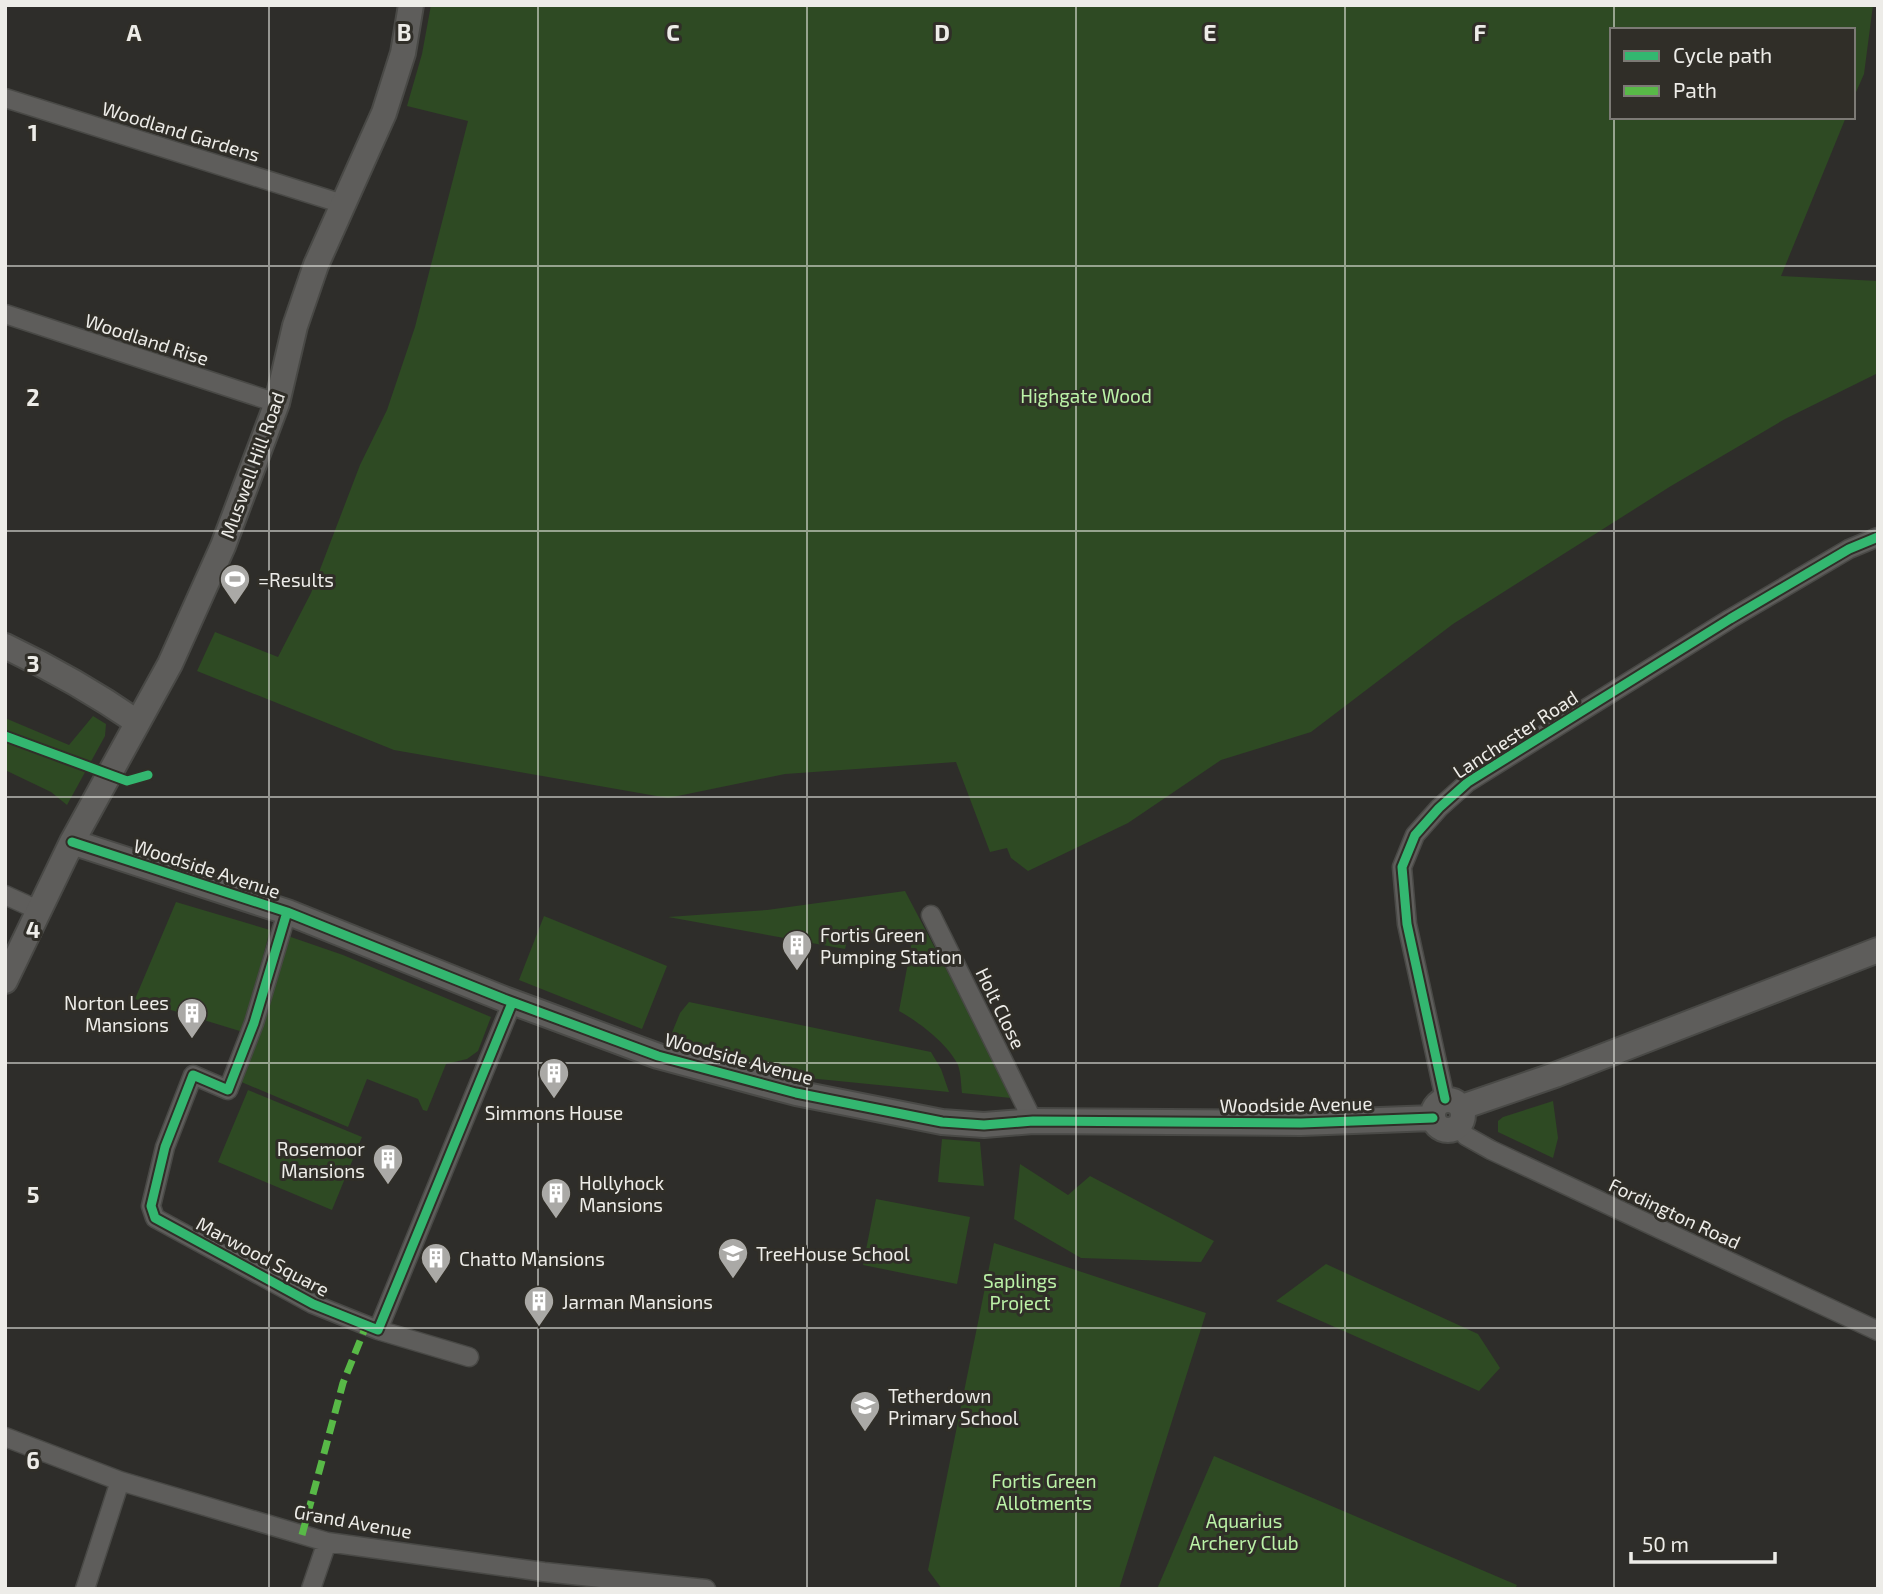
<svg xmlns="http://www.w3.org/2000/svg" width="1883" height="1594" font-family="'Exo 2',sans-serif">
	<style>
		.green { fill: #2e4a23 }
		.lines { fill: none; stroke-linecap: round; stroke-linejoin: round }
		.street-casing { stroke: #494946; stroke-width: 21 }
		.secondary-casing { stroke: #494946; stroke-width: 28 }
		.street { stroke: #5e5d5b; stroke-width: 18 }
		.secondary { stroke: #5e5d5b; stroke-width: 24 }
		.quiet { stroke: #58b947; stroke-width: 7; stroke-dasharray: 14 7; stroke-linecap: butt }
		.cycleway-casing { stroke: #302e28; stroke-width: 13 }
		.cycleway { stroke: #33b770; stroke-width: 9 }
		.grid { fill: none; stroke: #edece8; stroke-width: 2; stroke-opacity: 0.55 }
		.labels { text-anchor: middle; dominant-baseline: central; stroke-width: 6; stroke-linejoin: round; paint-order: stroke }
		.street-label { font-size: 19px; fill: #edece8; stroke: #302e28 }
		.park-label { font-size: 19px; fill: #bbf2a7; stroke: #302e28 }
		.poi-label { font-size: 19px; fill: #edece8; stroke: #302e28; text-anchor: start }
		.grid-label { font-size: 23px; text-anchor: middle; font-weight: bold; fill: #edece8; stroke: #302e28; stroke-width: 6; stroke-linejoin: round; paint-order: stroke }
	</style>
	<rect width="100%" height="100%" fill="#2e2d2a"/>
	<path class="green" d="M431,5h1442l-9,69 -11,25v-69h-241v87h234l-65,159 97,5v92l-93,46 -114,67 -218,138 -142,108 -90,28 -93,63 -100,48 -17,-13 -4,-10 -17,4 -34,-90 -171,12 -117,24 -274,-48 -197,-79 18,-39 63,25 33,-64 49,-128 27,-55 28,-83 53,-206 -61,-15 15,-52z
		M93,716l13,8 -1,12 -38,69 -16,-13 -46,-22v-52l64,27z
		M905,891l102,194 4,13 -49,-5c-1,-8 -1,-20 -4,-28 -10,-21 -39,-43 -59,-54l13,-70 -62,-12 -5,20 -177,-32 99,-7z
		M176,902l94,28 -27,102 -108,-33z
		M544,916l123,50 -25,63 -123,-49z
		M285,935l58,20 148,62 -13,34 -11,8 -21,5 -19,47 -4,-1 -5,-11 -51,-20 -19,48 -109,-46z
		M689,1002l242,50 10,17 8,23 -151,-15 -129,-37 11,-27z
		M248,1090l114,47 -30,73 -114,-48z
		M1553,1101l5,37 -5,20 -55,-26v-11l5,-4z
		M942,1139l38,3 4,44 -46,-4z
		M1020,1164l48,31 22,-19 124,65 -13,21 -120,-4 -67,-39z
		M876,1199l94,18 -13,67 -94,-19z
		M994,1243l212,70 -87,276h-177l-14,-19z
		M1326,1264l152,70 22,34 -21,23 -203,-90z
		M1214,1456l303,129 -2,4h-358z"/>
	<g class="lines">
		<g class="street-casing">
			<path id="street" d="M5,98l338,106
				M5,314l272,89
				M5,895l33,15
				M287,912l-33,111 -26,67 -35,-15 -28,72 -14,59 4,12 158,86 65,26 134,-327
				M931,915l102,206
				M1445,1099l-38,-175 -5,-57 13,-32 24,-27 29,-26 262,-163 119,-70 29,-12
				M1458,1127l8,9 25,14 387,181
				M378,1330l91,27
				M5,1437l115,44 207,61 217,30 162,17
				M85,1589l35,-108
				M311,1589l16,-47"/>
		</g>
		<g class="secondary-casing">
			<path id="secondary" d="M5,646c46,22 90,47 132,76
				M72,842l215,70 217,87 154,57 138,37 146,29 42,3 49,-4 268,2 132,-5
				M5,981l67,-139 98,-178 53,-118 54,-143 18,-77 21,-61 68,-152 19,-60 8,-48
				M1433 1115a15 15 0 1 1 30 0a15 15 0 1 1-30 0Z
				M1462,1107l93,-32 323,-125"/>
		</g>
		<use href="#street" class="street"/>
		<use href="#secondary" class="secondary"/>
		<path class="quiet" d="M302,1535l41,-152 23,-57"/>
		<g class="cycleway-casing">
			<path id="cycleway" d="M5,736l122,45 21,-6
				M72,842l215,70 217,87 154,57 138,37 146,29 42,3 49,-4 268,2 132,-5
				M287,912l-33,111 -26,67 -35,-15 -28,72 -14,59 4,12 158,86 65,26 134,-327
				M1445,1099l-38,-175 -5,-57 13,-32 24,-27 29,-26 262,-163 119,-70 29,-12"/>
		</g>
		<use href="#cycleway" class="cycleway"/>
	</g>
	<path class="grid" d="M269,5v1584M538,5v1584M807,5v1584M1076,5v1584M1345,5v1584M1614,5v25M1614,117v1472M5,266h1873M5,531h1873M5,797h1873M5,1063h1873M5,1328h1873"/>
	<defs>
		<g id="stadium-pin" transform="scale(1.575)"><path d="M0 17L-7.5 6A9.5 9.5 0 1 1 7.5 6Z" fill="#aaa9a6" stroke="#302e28"/><path d="M0-5a6.5 5 0 1 0 0 10a6.5 5 0 1 0 0-10ZM-3.5-1.8h7v3.6h-7Z" fill="#fff"/></g>
		<g id="building-pin" transform="scale(1.575)"><path d="M0 17L-7.5 6A9.5 9.5 0 1 1 7.5 6Z" fill="#aaa9a6" stroke="#302e28"/><path d="M-4-6H4V6H1V3H-1V6H-4ZM-2.5-4.3h1.7v1.8h-1.7ZM.8-4.3h1.7v1.8H.8ZM-2.5-1h1.7V.8h-1.7ZM.8-1h1.7V.8H.8Z" fill="#fff"/></g>
		<g id="school-pin" transform="scale(1.575)"><path d="M0 17L-7.5 6A9.5 9.5 0 1 1 7.5 6Z" fill="#aaa9a6" stroke="#302e28"/><path d="M0-5L7-2L0 1L-7-2ZM-4 1L0 2.5L4 1V4Q0 6-4 4Z" fill="#fff"/></g>
	</defs>
	<g fill-rule="evenodd">
		<use href="#stadium-pin" x="235" y="579"/>
		<use href="#building-pin" x="797" y="945"/>
		<use href="#building-pin" x="192" y="1013"/>
		<use href="#building-pin" x="554" y="1073"/>
		<use href="#building-pin" x="388" y="1159"/>
		<use href="#building-pin" x="556" y="1193"/>
		<use href="#school-pin" x="733" y="1253"/>
		<use href="#building-pin" x="436" y="1258"/>
		<use href="#building-pin" x="539" y="1301"/>
		<use href="#school-pin" x="865" y="1406"/>
	</g>
	<g class="labels">
		<g class="street-label">
			<text transform="translate(181 131) rotate(17)">Woodland Gardens</text>
			<text transform="translate(147 339) rotate(18)">Woodland Rise</text>
			<text transform="translate(252 465) rotate(-70)">Muswell Hill Road</text>
			<text transform="translate(1515 734) rotate(-33)">Lanchester Road</text>
			<text transform="translate(207 868) rotate(18)">Woodside Avenue</text>
			<text transform="translate(1001 1008) rotate(64)">Holt Close</text>
			<text transform="translate(739 1058) rotate(15)">Woodside Avenue</text>
			<text transform="translate(1296 1104) rotate(-1)">Woodside Avenue</text>
			<text transform="translate(1675 1213) rotate(25)">Fordington Road</text>
			<text transform="translate(263 1256) rotate(28)">Marwood Square</text>
			<text transform="translate(353 1521) rotate(10)">Grand Avenue</text>
		</g>
		<g class="park-label">
			<text x="1086" y="395">Highgate Wood</text>
			<text x="1020" y="1280">Saplings<tspan x="1020" dy="22">Project</tspan></text>
			<text x="1044" y="1480">Fortis Green<tspan x="1044" dy="22">Allotments</tspan></text>
			<text x="1244" y="1520">Aquarius<tspan x="1244" dy="22">Archery Club</tspan></text>
		</g>
		<g class="poi-label">
			<text x="258" y="579">=Results</text>
			<text x="820" y="934">Fortis Green<tspan x="820" dy="22">Pumping Station</tspan></text>
			<text x="169" y="1002" text-anchor="end">Norton Lees<tspan x="169" dy="22">Mansions</tspan></text>
			<text x="554" y="1112" text-anchor="middle">Simmons House</text>
			<text x="365" y="1148" text-anchor="end">Rosemoor<tspan x="365" dy="22">Mansions</tspan></text>
			<text x="579" y="1182">Hollyhock<tspan x="579" dy="22">Mansions</tspan></text>
			<text x="756" y="1253">TreeHouse School</text>
			<text x="459" y="1258">Chatto Mansions</text>
			<text x="562" y="1301">Jarman Mansions</text>
			<text x="888" y="1395">Tetherdown<tspan x="888" dy="22">Primary School</tspan></text>
		</g>
	</g>
	<g class="grid-label">
		<text x="134" y="41">A</text>
		<text x="404" y="41">B</text>
		<text x="673" y="41">C</text>
		<text x="942" y="41">D</text>
		<text x="1210" y="41">E</text>
		<text x="1480" y="41">F</text>
		<text x="33" y="141">1</text>
		<text x="33" y="406">2</text>
		<text x="33" y="672">3</text>
		<text x="33" y="938">4</text>
		<text x="33" y="1203">5</text>
		<text x="33" y="1469">6</text>
	</g>
	<rect width="1883" height="1594" fill="none" stroke="#edece8" stroke-width="14"/>
	<rect x="1610" y="28" width="245" height="91" fill="#302e28" stroke="#7c7a75" stroke-width="2"/>
	<rect x="1624" y="51" width="35" height="10" fill="#33b770" stroke="#7c7a75" stroke-width="2"/>
	<text x="1673" y="63" font-size="21" fill="#edece8">Cycle path</text>
	<rect x="1624" y="86" width="35" height="10" fill="#58b947" stroke="#7c7a75" stroke-width="2"/>
	<text x="1673" y="98" font-size="21" fill="#edece8">Path</text>
	<path d="M1631 1552v10h144v-10" fill="none" stroke="#edece8" stroke-width="3.5"/>
	<text x="1642" y="1552" font-size="21" fill="#edece8" stroke="#302e28" stroke-width="5" paint-order="stroke">50 m</text>
</svg>
